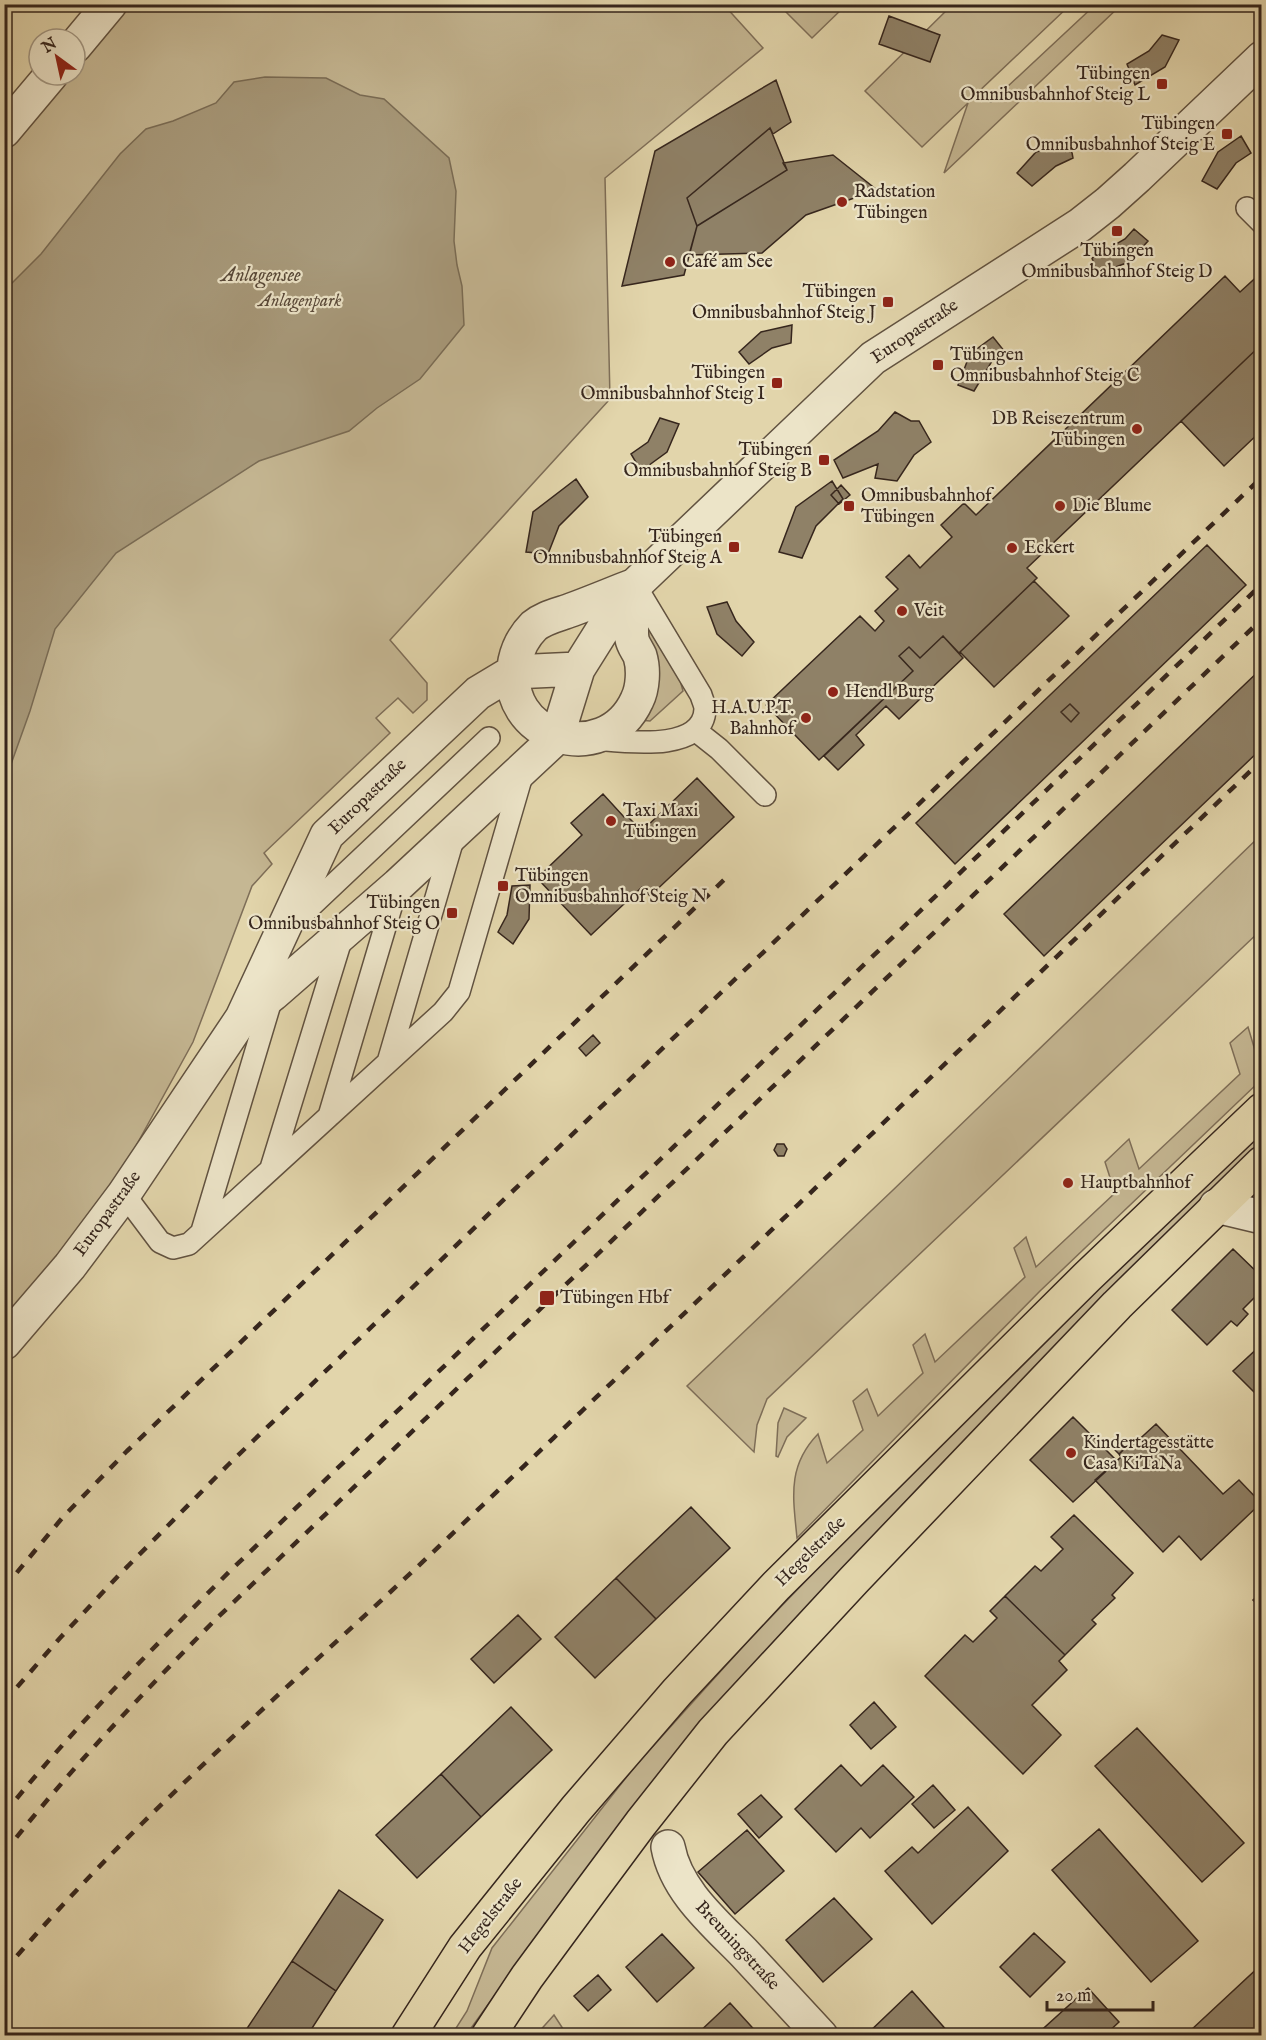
<svg xmlns="http://www.w3.org/2000/svg" width="1266" height="2040" font-family="'IM FELL English',serif">
	<style>
		.green { fill: #c5b793; stroke: #7e6e58; stroke-width: 1.5 }
		.water { fill: #a89a7b; stroke: #7a6c55; stroke-width: 1.5 }
		.building { fill: #8f8167; stroke: #36261d; stroke-width: 1.5 }
		.lines { fill: none; stroke-linecap: round; stroke-linejoin: round }
		.service-casing { stroke: #615240; stroke-width: 24 }
		.minor-casing { stroke: #615240; stroke-width: 36 }
		.tertiary-casing { stroke: #615240; stroke-width: 36 }
		.primary-casing { stroke: #36261d; stroke-width: 36 }
		.service { stroke: #ece4c8; stroke-width: 21 }
		.minor { stroke: #ece4c8; stroke-width: 33 }
		.tertiary { stroke: #ece4c8; stroke-width: 33 }
		.primary { stroke: #e2d5ab; stroke-width: 33 }
		.rail { stroke: #36261d; stroke-width: 4.5; stroke-dasharray: 10 10; stroke-linecap: butt }
		.poi-dot { fill: #8f2418; stroke: #ece4c8; stroke-width: 2 }
		.labels { text-anchor: middle; dominant-baseline: central; stroke-width: 4.5; stroke-linejoin: round; paint-order: stroke }
		.poi-label { font-size: 18px; fill: #36261d; stroke: #ece4c8; text-anchor: start }
		.park-label { font-size: 18px; font-style: italic; fill: #5a4a3a; stroke: #ece4c8 }
		.street-label { font-size: 18px; fill: #36261d; stroke: #ece4c8 }
		.water-label { font-size: 20px; font-style: italic; fill: #584939; stroke: #ece4c8 }
	</style>
	<rect width="100%" height="100%" fill="#e2d5ab"/>
	<filter id="stains"><feTurbulence type="fractalNoise" baseFrequency=".00333" numOctaves="4"/><feColorMatrix values="0 0 0 0 .2 0 0 0 0 .09 0 0 0 0 .02 0 0 0 .5 -.17"/></filter>
	<radialGradient id="worn" r=".72"><stop offset=".6" stop-color="#630" stop-opacity="0"/><stop offset="1" stop-color="#630" stop-opacity=".3"/></radialGradient>
	<path class="green" d="M110,5h614l39,43 -158,130 5,221 -220,241 37,43v17l-14,13 -15,-15 -22,20 14,15 -126,120 8,11 -20,22 -59,156 -123,224 -65,77v-1212l46,-56h24v-29z
		M779,5h67l-34,33z
		M952,5h118l-97,92 18,5 104,-97h26l-177,168 24,-70 -46,44 -57,-56z
		M647,626l33,54 3,11 -33,30 -11,-1z
		M1261,835v95l-494,469 -10,26 -3,27 -67,-66 205,-195z
		M1248,1027l9,30 4,-3v26l-221,211 -243,247c-4,-41 -10,-72 21,-104l9,29 36,-33 -10,-29 14,-12 11,27 45,-43 -10,-28 12,-11 10,28 90,-85 -11,-29 12,-11 10,30 79,-74 -10,-31 24,-23 10,30 101,-95 -10,-31z
		M1261,1126v16l-142,138 -200,207 -183,196 -202,258 -68,94 -15,1 16,-25 25,-63 144,-183 111,-123 187,-195z
		M784,1408l22,10 -19,19 -9,20 -2,-1 2,-33z
		M554,2015l13,20h-31z"/>
	<path class="water" d="M265,77l61,1 34,17 24,4 65,59 7,33 -2,50 3,24 5,21 2,39 -44,54 -43,29 -28,23 -90,30 -143,92 -61,76 -25,82 -25,70v-491l36,-36 79,-100 26,-25 27,-8 43,-18 18,-21z"/>
	<path class="building" d="M889,16l51,19 -10,27 -51,-18z
		M1162,35l17,5 -14,27 -30,18 -8,-21 22,-13z
		M776,80l15,42 -18,12 -3,-6 -83,70 10,28 -13,49 -62,11 33,-135z
		M770,128l17,42 -90,56 -10,-28z
		M1241,136l10,17 -15,10 -19,26 -15,-8 16,-29z
		M1070,142l3,16 -17,8 -24,20 -15,-13 19,-21z
		M833,155l44,35 -71,25 -44,38 -73,2 8,-29 90,-56 -4,-7z
		M1134,229l14,12 -19,21 -32,12 -5,-16 33,-19z
		M1262,272v72l-235,224 10,10 -78,75 -16,-17 -23,22 -11,-11 -10,9 14,15 -94,89 -53,-55 94,-89 15,15 9,-10 -9,-10 23,-22 -12,-12 23,-22 11,13 10,-10 22,-21 -11,-12 23,-22 12,12 249,-239 15,16z
		M792,325l-1,18 -19,5 -23,16 -10,-12 22,-20z
		M993,337l12,15 -13,9 -18,30 -16,-6 12,-31z
		M1262,344v86l-38,36 -43,-45z
		M895,412l16,9h8l12,21 -17,13 -17,26 -22,-3 3,-14 -35,14 -9,-18 44,-29z
		M660,418l19,6 -12,28 -26,19 -10,-17 17,-12z
		M576,479l12,18 -29,29 -11,28 -22,-2 7,-40z
		M832,481l11,18 -27,27 -14,32 -23,-6 17,-45z
		M841,485l9,10 -11,9 -8,-9z
		M1207,545l39,40 -291,279 -39,-41z
		M1034,581l35,35 -75,71 -34,-35z
		M727,602l9,19 18,21 -12,14 -25,-22 -10,-27z
		M943,636l20,22 -64,61 -13,-13 -30,29 8,10 -26,25 -14,-14 89,-85 -14,-15 10,-9 11,11z
		M1262,668v80l-218,208 -40,-42z
		M1070,704l9,9 -8,9 -10,-10z
		M697,778l37,39 -84,79 -8,-9 -51,48 -54,-57 45,-43 -11,-12 32,-29 21,23 2,-2 16,16z
		M530,885l-1,34 -16,25 -15,-12 9,-17 5,-29z
		M593,1035l7,8 -14,13 -7,-8z
		M777,1144h7l3,5 -3,7h-6l-4,-6z
		M1233,1249l29,28v13l-19,19 5,5 -11,12 -6,-5 -24,24 -35,-35z
		M1262,1344v56l-29,-29z
		M1073,1417l44,44 -44,41 -43,-42z
		M1156,1424l67,70 16,-14 22,23 -60,57 -22,-24 -16,16 -68,-72 26,-23 -2,-3 5,-5 7,-6 2,2z
		M1127,1439l4,4 -12,11 -4,-4z
		M691,1507l39,41 -74,71 -40,-41z
		M1074,1515l59,58 -21,22 3,3 -23,22 4,4 -31,31 -60,-59 30,-30 6,5 22,-22 -12,-12z
		M616,1578l40,41 -61,59 -40,-41z
		M1262,1592v17l-9,-9z
		M1005,1596l60,59 -6,6 8,9 -35,35 29,30 -38,39 -98,-98 40,-41 8,7 24,-24 -7,-7z
		M518,1615l23,24 -47,44 -23,-24z
		M874,1702l22,25 -25,22 -21,-24z
		M511,1707l41,43 -71,67 -40,-43z
		M1137,1728l107,115 -42,39 -107,-116z
		M841,1765l20,21 22,-21 31,32 -44,41 -9,-10 -25,24 -41,-43z
		M441,1774l40,43 -64,61 -41,-43z
		M933,1785l22,25 -21,18 -22,-24z
		M761,1795l21,22 -23,21 -21,-24z
		M968,1807l40,44 -76,73 -47,-53 27,-24 6,6z
		M1099,1829l99,112 -47,41 -99,-112z
		M747,1830l37,41 -49,43 -37,-42z
		M339,1890l44,30 -47,71 -44,-30z
		M834,1898l38,41 -49,43 -37,-42z
		M1034,1933l31,29 -35,35 -30,-30z
		M662,1934l32,34 -37,34 -31,-35z
		M292,1961l44,30 -29,45h-60l-3,-3z
		M1262,1964v72h-66l-5,-6z
		M598,1975l13,15 -23,21 -14,-15z
		M1088,1988l31,34 -15,14h-69z
		M912,1991l37,42 -3,3h-81z
		M730,2003l30,33h-65z"/>
	<g class="lines">
		<g class="service-casing">
			<path id="service" d="M1247,208l15,15
				M695,730l24,19 46,46
				M593,739c28,2 111,15 112,-30 0,-4 -3,-10 -4,-14l-66,-110
				M293,923l196,-185
				M388,1062l66,-226
				M329,1116l68,-229
				M271,1168l71,-231
				M124,1194l36,48 13,6 16,-4 254,-232 16,-20 64,-220
				M202,1231l71,-237"/>
		</g>
		<g class="minor-casing">
			<path id="minor" d="M75,46l35,-42
				M4,131l47,-56
				M1216,1206l46,11
				M668,1847c8,44 47,76 77,107 25,27 50,54 76,82"/>
		</g>
		<g class="tertiary-casing">
			<path id="tertiary" d="M635,585c-1,14 -5,42 -3,54 1,6 6,12 8,17 4,13 3,32 -3,44 -32,70 -139,38 -122,-39 3,-14 9,-25 19,-35 11,-9 24,-11 37,-16 22,-8 43,-17 64,-25z
				M242,1018l31,-24 125,-109 159,-148 21,-68 32,-51 25,-33 238,-227 207,-133 28,-22 29,-26 125,-119
				M4,1343l66,-77 54,-72 118,-176 85,-183 151,-142 35,-21 65,-3"/>
		</g>
		<g class="primary-casing">
			<path id="primary" d="M408,2036l57,-89 111,-138 101,-117 99,-106 311,-309 175,-167
				M488,2036l39,-59 59,-80 55,-74 72,-91 141,-152 263,-275 145,-142"/>
		</g>
		<use href="#service" class="service"/>
		<use href="#minor" class="minor"/>
		<use href="#tertiary" class="tertiary"/>
		<use href="#primary" class="primary"/>
		<path class="rail" d="M4,1588l59,-71 64,-66 598,-572
			M4,1702l56,-64 59,-63 109,-110 267,-257 767,-731
			M4,1814c70,-87 148,-165 226,-243l1032,-987
			M4,1853c65,-83 138,-159 212,-234l1046,-1000
			M4,1971c135,-159 296,-292 446,-435 272,-257 541,-517 812,-776"/>
	</g>
	<g class="poi-dot">
		<rect x="1156" y="78" width="12" height="12" rx="3"/>
		<rect x="1221" y="128" width="12" height="12" rx="3"/>
		<circle cx="842" cy="202" r="6"/>
		<rect x="1111" y="225" width="12" height="12" rx="3"/>
		<circle cx="670" cy="262" r="6"/>
		<rect x="882" y="296" width="12" height="12" rx="3"/>
		<rect x="932" y="359" width="12" height="12" rx="3"/>
		<rect x="771" y="377" width="12" height="12" rx="3"/>
		<circle cx="1137" cy="429" r="6"/>
		<rect x="818" y="454" width="12" height="12" rx="3"/>
		<rect x="843" y="500" width="12" height="12" rx="3"/>
		<circle cx="1060" cy="506" r="6"/>
		<rect x="728" y="541" width="12" height="12" rx="3"/>
		<circle cx="1012" cy="548" r="6"/>
		<circle cx="902" cy="611" r="6"/>
		<circle cx="833" cy="692" r="6"/>
		<circle cx="806" cy="718" r="6"/>
		<circle cx="611" cy="821" r="6"/>
		<rect x="497" y="880" width="12" height="12" rx="3"/>
		<rect x="446" y="907" width="12" height="12" rx="3"/>
		<circle cx="1068" cy="1183" r="6"/>
		<rect x="539" y="1290" width="16" height="16" rx="3"/>
		<circle cx="1071" cy="1453" r="6"/>
	</g>
	<g class="labels">
		<g class="poi-label">
			<text x="1150" y="74" text-anchor="end">Tübingen<tspan x="1150" dy="21">Omnibusbahnhof Steig L</tspan></text>
			<text x="1215" y="124" text-anchor="end">Tübingen<tspan x="1215" dy="21">Omnibusbahnhof Steig E</tspan></text>
			<text x="854" y="192">Radstation<tspan x="854" dy="21">Tübingen</tspan></text>
			<text x="1117" y="251" text-anchor="middle">Tübingen<tspan x="1117" dy="21">Omnibusbahnhof Steig D</tspan></text>
			<text x="682" y="262">Café am See</text>
			<text x="876" y="292" text-anchor="end">Tübingen<tspan x="876" dy="21">Omnibusbahnhof Steig J</tspan></text>
			<text x="950" y="355">Tübingen<tspan x="950" dy="21">Omnibusbahnhof Steig C</tspan></text>
			<text x="765" y="373" text-anchor="end">Tübingen<tspan x="765" dy="21">Omnibusbahnhof Steig I</tspan></text>
			<text x="1125" y="419" text-anchor="end">DB Reisezentrum<tspan x="1125" dy="21">Tübingen</tspan></text>
			<text x="812" y="450" text-anchor="end">Tübingen<tspan x="812" dy="21">Omnibusbahnhof Steig B</tspan></text>
			<text x="861" y="496">Omnibusbahnhof<tspan x="861" dy="21">Tübingen</tspan></text>
			<text x="1072" y="506">Die Blume</text>
			<text x="722" y="537" text-anchor="end">Tübingen<tspan x="722" dy="21">Omnibusbahnhof Steig A</tspan></text>
			<text x="1024" y="548">Eckert</text>
			<text x="914" y="611">Veit</text>
			<text x="845" y="692">Hendl Burg</text>
			<text x="794" y="708" text-anchor="end">H.A.U.P.T.<tspan x="794" dy="21">Bahnhof</tspan></text>
			<text x="623" y="811">Taxi Maxi<tspan x="623" dy="21">Tübingen</tspan></text>
			<text x="515" y="876">Tübingen<tspan x="515" dy="21">Omnibusbahnhof Steig N</tspan></text>
			<text x="440" y="903" text-anchor="end">Tübingen<tspan x="440" dy="21">Omnibusbahnhof Steig O</tspan></text>
			<text x="1080" y="1183">Hauptbahnhof</text>
			<text x="560" y="1298">Tübingen Hbf</text>
			<text x="1083" y="1443">Kindertagesstätte<tspan x="1083" dy="21">Casa KiTaNa</tspan></text>
		</g>
		<g class="park-label">
			<text x="300" y="301">Anlagenpark</text>
		</g>
		<g class="street-label">
			<text transform="translate(915 332) rotate(-34)">Europastraße</text>
			<text transform="translate(368 797) rotate(-44)">Europastraße</text>
			<text transform="translate(108 1214) rotate(-54)">Europastraße</text>
			<text transform="translate(811 1552) rotate(-45)">Hegelstraße</text>
			<text transform="translate(491 1916) rotate(-52)">Hegelstraße</text>
			<text transform="translate(737 1946) rotate(47)">Breuningstraße</text>
		</g>
		<g class="water-label">
			<text x="261" y="275">Anlagensee</text>
		</g>
	</g>
	<rect width="1266" height="2040" fill="none" stroke="#e2d5ab" stroke-width="24"/>
	<rect x="6" y="6" width="1254" height="2028" fill="none" stroke="#36261d" stroke-width="3"/>
	<rect x="12" y="12" width="1242" height="2016" fill="none" stroke="#36261d" stroke-width="1.5"/>
	<g transform="translate(57 57) rotate(327)"><circle r="28" fill="#ece4c8" stroke="#a39884" stroke-width="1.5"/>
	<path d="M0-4.5L10 22L0 15L-10 22Z" fill="#8f2418"/>
	<text y="-9" font-size="16" font-weight="bold" text-anchor="middle" fill="#36261d">N</text>
	</g>
	<path d="M1047 2001v9h106v-9" fill="none" stroke="#36261d" stroke-width="3"/>
	<text x="1056" y="2001" font-size="18" fill="#36261d" stroke="#ece4c8" stroke-width="4.5" paint-order="stroke">20 m</text>
	<rect width="100%" height="100%" filter="url(#stains)"/>
	<rect width="100%" height="100%" fill="url(#worn)"/>
</svg>
